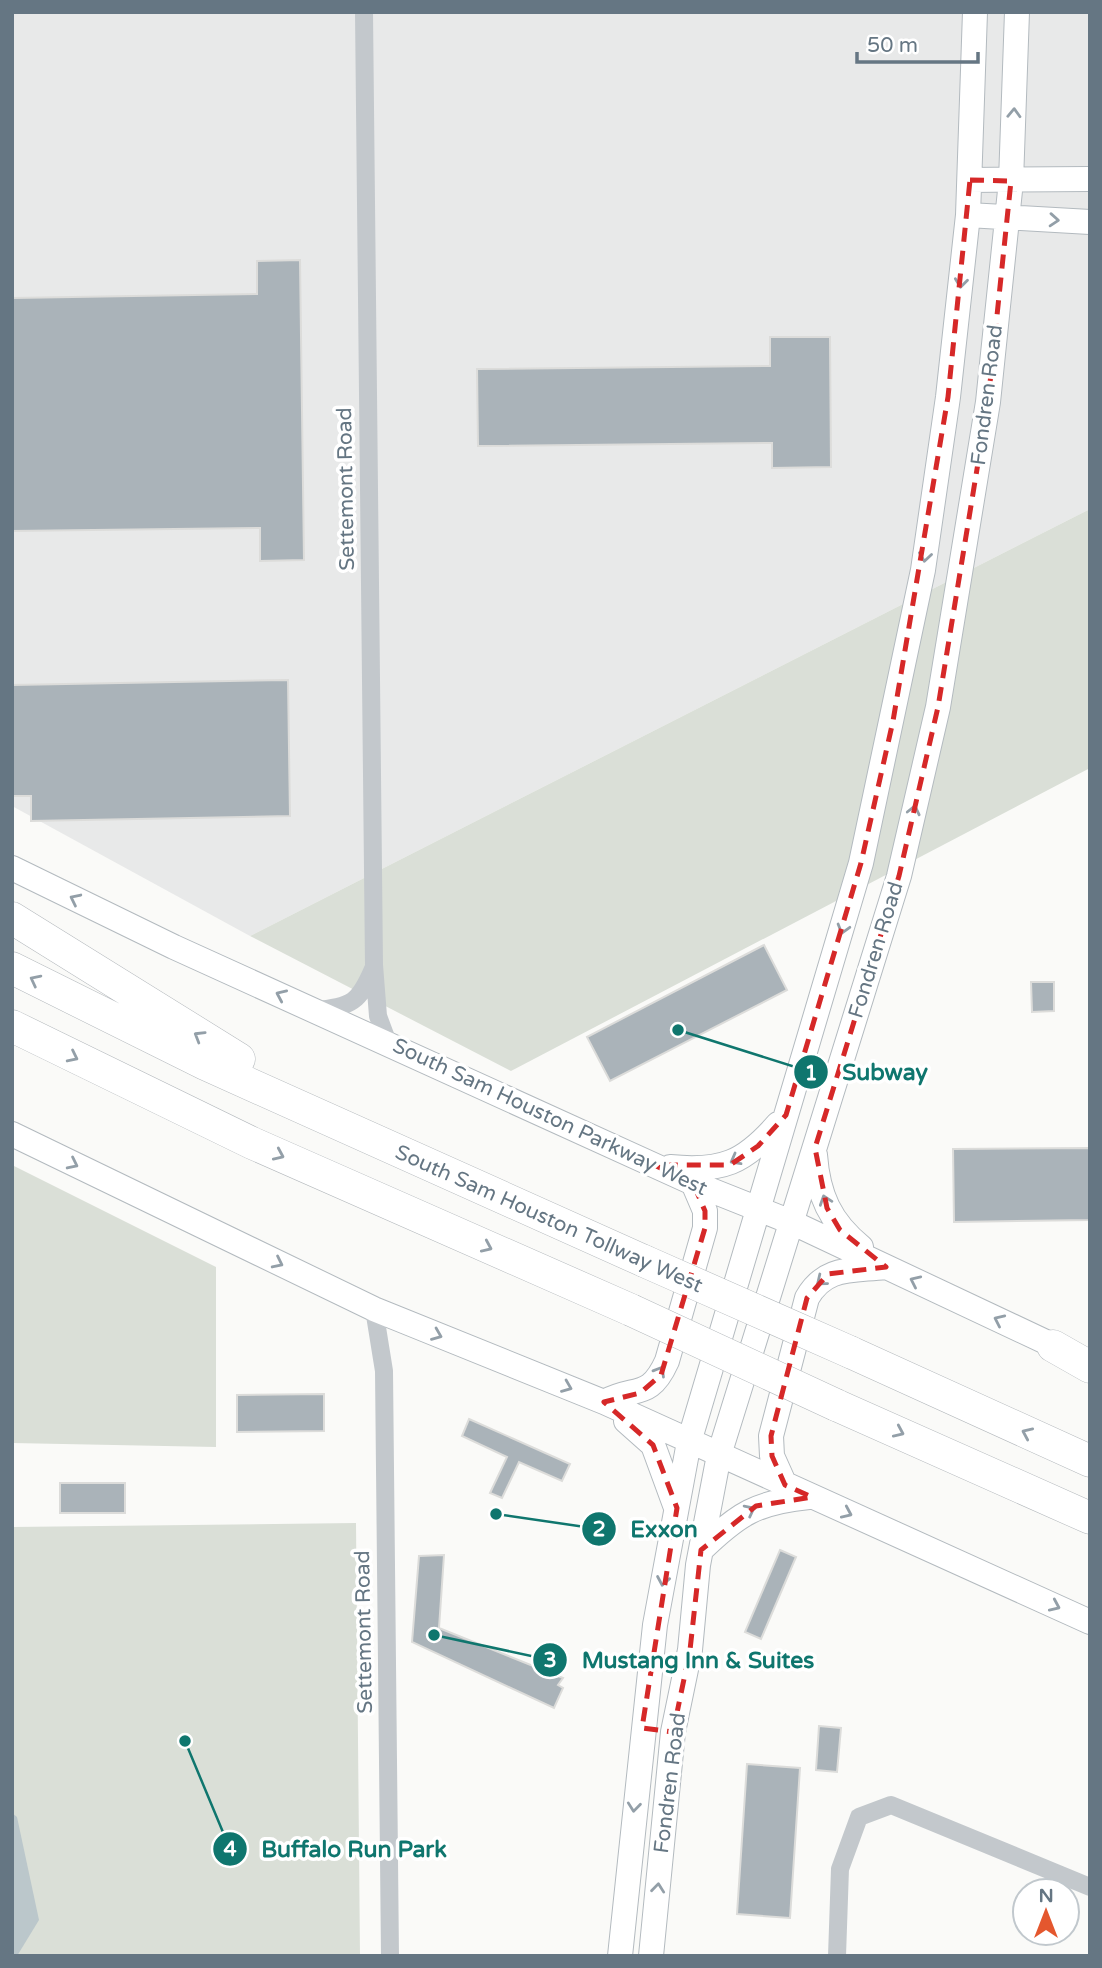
<svg xmlns="http://www.w3.org/2000/svg" width="1102" height="1968" font-family="'Varela Round',sans-serif">
	<style>
		.built { fill: #e8e9e9 }
		.green { fill: #dadfd7 }
		.water { fill: #bbc7cb }
		.building { fill: #aab3b9; stroke: #dcdcda; stroke-width: 2 }
		.lines { fill: none; stroke-linecap: round; stroke-linejoin: round }
		.secondary-casing { stroke: #b3babf; stroke-width: 26 }
		.motorway-casing { stroke: #b4b9bd; stroke-width: 33 }
		.minor { stroke: #c3c8cc; stroke-width: 18 }
		.secondary { stroke: #fff; stroke-width: 24 }
		.motorway { stroke: #fff; stroke-width: 32 }
		.motorway-bridge-casing { stroke: #b4b9bd; stroke-width: 33; stroke-linecap: butt }
		.motorway-bridge { stroke: #fff; stroke-width: 32 }
		.oneway { stroke: #939fa8 }
		.marked { fill: none; stroke: #d62828; stroke-width: 5; stroke-dasharray: 14 9; stroke-linejoin: round }
		.labels { text-anchor: middle; dominant-baseline: central; stroke-width: 7; stroke-linejoin: round; paint-order: stroke }
		.street-label { font-size: 21px; fill: #657683; stroke: #fff }
		.leader { fill: none; stroke: #0f766e; stroke-width: 2.5 }
		.callout-dot { fill: #0f766e; stroke: #fff; stroke-width: 2.5 }
		.mark-label { font-size: 21px; text-anchor: middle; font-weight: bold; fill: #fff }
		.callout-label { font-size: 23px; text-anchor: middle; font-weight: bold; fill: #0f766e; stroke: #fff; stroke-width: 7; stroke-linejoin: round; paint-order: stroke }
	</style>
	<rect width="100%" height="100%" fill="#fafaf8"/>
	<path class="built" d="M12,12h1078v497l-840,427 -238,-130z"/>
	<path class="green" d="M1090,509v259l-579,303 -261,-135z
		M12,1165l204,102v180l-204,-4z
		M356,1523l4,433h-348v-429z"/>
	<path class="water" d="M12,1813l5,4 22,103 -22,36h-5z"/>
	<path class="building" d="M300,260l4,300 -44,1v-33l-248,3v-233l245,-4v-33z
		M770,337h60l1,130 -59,1v-25l-294,3 -1,-77 293,-3z
		M288,680l2,136 -259,5v-25h-19v-111z
		M764,945l23,45 -177,91 -23,-44z
		M1031,982h23v29l-22,1z
		M1090,1148v72l-136,2 -1,-73z
		M324,1394v37l-87,1v-37z
		M469,1419l101,45 -8,17 -43,-19 -17,36 -12,-5 17,-36 -45,-21z
		M60,1483h65v30h-65z
		M780,1550l16,7 -35,82 -16,-7z
		M444,1555l-5,73 124,50 -5,7 5,3 -9,20 -142,-66 7,-86z
		M819,1726l22,2 -4,44 -21,-2z
		M747,1764l53,4 -10,150 -53,-4z"/>
	<g class="lines">
		<g class="secondary-casing">
			<path id="secondary" d="M970,180l120,-1
				M968,215l122,7
				M12,868l162,79 519,236 98,39 276,130
				M12,1134l362,175 230,93 486,220
				M815,1155c3,40 15,67 46,92
				M670,1167c52,5 74,-4 108,-43
				M604,1402c31,-17 45,-1 63,-41l38,-133v-17l-12,-28
				M626,1421l27,24 22,60
				M785,1485l-13,-29 -1,-20 36,-138c18,-32 45,-27 78,-31
				M701,1550c37,-36 56,-48 108,-53
				M620,1956l35,-331 34,-183 172,-579 62,-293 25,-173 20,-182 7,-203
				M651,1956l22,-224 17,-82 8,-85 21,-110 180,-579 39,-169 50,-305 23,-221 6,-169"/>
		</g>
		<g class="motorway-casing">
			<path id="motorway" d="M12,918l227,141
				M12,968l193,96 439,197
				M12,1026l240,117 379,167
				M1053,1346l37,21
				M850,1352l240,109
				M836,1405l254,113"/>
		</g>
		<path class="minor" d="M364,12l10,953 4,51 10,27
			M315,1010c37,-3 44,-8 58,-41
			M374,1309l10,62 6,585
			M837,1956l3,-87 19,-52 32,-12 199,82"/>
		<use href="#secondary" class="secondary"/>
		<use href="#motorway" class="motorway"/>
		<g class="motorway-bridge-casing">
			<path id="motorway-bridge" d="M644,1261l206,91
				M631,1310l205,95"/>
		</g>
		<use href="#motorway-bridge" class="motorway-bridge"/>
	</g>
	<defs><path id="oneway-chevron" d="M-2-3.5L2.5 0L-2 3.5" fill="none" stroke-width="1.6" stroke-linecap="round" stroke-linejoin="round" transform="scale(1.75)"/></defs>
	<g class="oneway">
		<use href="#oneway-chevron" transform="translate(1014 113) rotate(-88)"/>
		<use href="#oneway-chevron" transform="translate(1054 220) rotate(4)"/>
		<use href="#oneway-chevron" transform="translate(961 283) rotate(97)"/>
		<use href="#oneway-chevron" transform="translate(925 557) rotate(98)"/>
		<use href="#oneway-chevron" transform="translate(914 810) rotate(-77)"/>
		<use href="#oneway-chevron" transform="translate(75 899) rotate(-154)"/>
		<use href="#oneway-chevron" transform="translate(843 929) rotate(106)"/>
		<use href="#oneway-chevron" transform="translate(35 980) rotate(-153)"/>
		<use href="#oneway-chevron" transform="translate(281 995) rotate(-156)"/>
		<use href="#oneway-chevron" transform="translate(199 1036) rotate(-149)"/>
		<use href="#oneway-chevron" transform="translate(73 1057) rotate(26)"/>
		<use href="#oneway-chevron" transform="translate(279 1155) rotate(24)"/>
		<use href="#oneway-chevron" transform="translate(735 1160) rotate(151)"/>
		<use href="#oneway-chevron" transform="translate(73 1164) rotate(26)"/>
		<use href="#oneway-chevron" transform="translate(825 1200) rotate(-109)"/>
		<use href="#oneway-chevron" transform="translate(487 1247) rotate(24)"/>
		<use href="#oneway-chevron" transform="translate(278 1263) rotate(26)"/>
		<use href="#oneway-chevron" transform="translate(821 1281) rotate(141)"/>
		<use href="#oneway-chevron" transform="translate(915 1281) rotate(-155)"/>
		<use href="#oneway-chevron" transform="translate(999 1320) rotate(-155)"/>
		<use href="#oneway-chevron" transform="translate(437 1335) rotate(22)"/>
		<use href="#oneway-chevron" transform="translate(660 1371) rotate(-59)"/>
		<use href="#oneway-chevron" transform="translate(567 1387) rotate(22)"/>
		<use href="#oneway-chevron" transform="translate(899 1432) rotate(24)"/>
		<use href="#oneway-chevron" transform="translate(1027 1433) rotate(-156)"/>
		<use href="#oneway-chevron" transform="translate(750 1510) rotate(-27)"/>
		<use href="#oneway-chevron" transform="translate(847 1513) rotate(24)"/>
		<use href="#oneway-chevron" transform="translate(663 1581) rotate(100)"/>
		<use href="#oneway-chevron" transform="translate(1055 1606) rotate(24)"/>
		<use href="#oneway-chevron" transform="translate(634 1807) rotate(96)"/>
		<use href="#oneway-chevron" transform="translate(658 1888) rotate(-84)"/>
	</g>
	<path class="marked" d="M970,180l41,1 -23,221 -50,305 -39,169 -84,272 12,60 13,22 46,37 -58,7 -21,24 -36,138 1,20 13,29 27,12 -56,9 -55,44 -11,100 -17,82 -31,-4 35,-220 -24,-63 -49,-43 36,-9 21,-18 44,-147v-17l-12,-28 -39,-18h76l28,-19 28,-31 75,-252 32,-142 55,-324z"/>
	<g class="labels">
		<g class="street-label">
			<text transform="translate(987 395) rotate(-83)">Fondren Road</text>
			<text transform="translate(346 489) rotate(-91)">Settemont Road</text>
			<text transform="translate(876 950) rotate(-73)">Fondren Road</text>
			<text transform="translate(550 1117) rotate(25)">South Sam Houston Parkway West</text>
			<text transform="translate(549 1219) rotate(24)">South Sam Houston Tollway West</text>
			<text transform="translate(364 1632) rotate(-91)">Settemont Road</text>
			<text transform="translate(670 1783) rotate(-83)">Fondren Road</text>
		</g>
	</g>
	<path class="leader" d="M678 1030L811 1072M496 1514L599 1529M434 1635L550 1660M185 1741L230 1849"/>
	<g class="callout-dot">
		<circle cx="678" cy="1030" r="7"/>
		<circle cx="496" cy="1514" r="7"/>
		<circle cx="434" cy="1635" r="7"/>
		<circle cx="185" cy="1741" r="7"/>
		<circle cx="811" cy="1072" r="18"/>
		<circle cx="599" cy="1529" r="18"/>
		<circle cx="550" cy="1660" r="18"/>
		<circle cx="230" cy="1849" r="18"/>
	</g>
	<g class="mark-label">
		<text x="811" y="1080">1</text>
		<text x="599" y="1536">2</text>
		<text x="550" y="1667">3</text>
		<text x="230" y="1856">4</text>
	</g>
	<g class="callout-label">
		<text x="885" y="1080">Subway</text>
		<text x="664" y="1537">Exxon</text>
		<text x="698" y="1668">Mustang Inn &amp; Suites</text>
		<text x="354" y="1857">Buffalo Run Park</text>
	</g>
	<rect width="1102" height="1968" fill="none" stroke="#657683" stroke-width="28"/>
	<g transform="translate(1046 1912)"><circle r="33" fill="#ffffff" stroke="#c1c8cd" stroke-width="2"/>
	<path d="M0-5L12 26L0 18L-12 26Z" fill="#e4572e"/>
	<text y="-10" font-size="19" font-weight="bold" text-anchor="middle" fill="#657683">N</text>
	</g>
	<path d="M857 52v10h121v-10" fill="none" stroke="#657683" stroke-width="3.5"/>
	<text x="867" y="52" font-size="21" fill="#657683" stroke="#ffffff" stroke-width="5" paint-order="stroke">50 m</text>
</svg>
